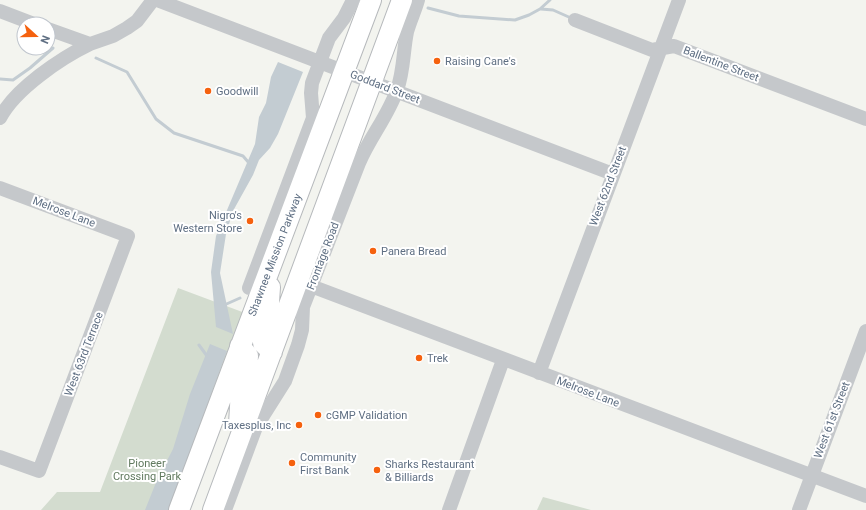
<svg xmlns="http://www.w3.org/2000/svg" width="866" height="510" font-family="Roboto,sans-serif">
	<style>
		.green { fill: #d3dccf }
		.water { fill: #c3ccd2 }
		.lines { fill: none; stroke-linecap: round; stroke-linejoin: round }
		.stream { stroke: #c3ccd2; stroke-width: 3 }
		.highway-casing { stroke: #b6b9bc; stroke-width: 22 }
		.minor { stroke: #c5c8cb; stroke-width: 14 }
		.highway { stroke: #fff; stroke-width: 20 }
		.poi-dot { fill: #f5610e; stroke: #fff; stroke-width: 1.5 }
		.labels { text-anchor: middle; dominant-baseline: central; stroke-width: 4; stroke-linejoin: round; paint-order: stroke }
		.poi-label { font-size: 11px; fill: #5f6f83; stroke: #fff; text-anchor: start }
		.street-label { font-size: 11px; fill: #5f6f83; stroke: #fff }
		.park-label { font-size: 11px; fill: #617a5f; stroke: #fff }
	</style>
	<rect width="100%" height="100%" fill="#f3f4ef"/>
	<path class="green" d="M178,288l67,25 -75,197h-129l16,-18h43z
		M543,497l48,13h-54z"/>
	<path class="water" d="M278,62l25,10 -25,62 -8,14 -11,12 -6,15 -20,36 -7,23 -6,39 13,61 -17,-7 -5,-55 5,-36 39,-92 4,-27 7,-14 5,-26z
		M210,344l17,7 -58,159h-24l12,-30 16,-31 17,-55z"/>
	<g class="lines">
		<path class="stream" d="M428,8l31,8 56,4 14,-5 11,-6 10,-9
			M541,9l12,1 18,8
			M96,58l31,14 29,47 18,14 69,23 6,7
			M0,79l13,1 17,-12 23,-20
			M222,306l18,-8
			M199,345l8,11"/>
		<g class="highway-casing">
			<path id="highway" d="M270,287l-2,30 -4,11 -1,15 9,9
				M239,424l2,-35 6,-16 1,-17 -8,-10
				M179,510l192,-510
				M213,510l189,-510"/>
		</g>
		<path class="minor" d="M157,0l456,174
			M0,11l34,13
			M575,20l77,30 22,-4 192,73
			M48,29l42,15 23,-8 14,-8 10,-7 16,-21
			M0,118c15,-29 61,-60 90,-74
			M0,188l128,48 -89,235 -39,-14
			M311,286l555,210
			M249,288l64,-170 -2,-25 1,-10 17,-45 15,-20 9,-18
			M539,373l140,-373
			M225,510l31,-83 29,-46 13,-36 4,-15 1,-23 56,-144c11,-26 29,-47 38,-73 7,-19 6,-39 10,-58 3,-11 8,-21 11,-32
			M449,510l54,-150
			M799,510l67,-179"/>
		<use href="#highway" class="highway"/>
	</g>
	<g class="poi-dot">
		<circle cx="437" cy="61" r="4"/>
		<circle cx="208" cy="91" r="4"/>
		<circle cx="250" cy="221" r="4"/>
		<circle cx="373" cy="251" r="4"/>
		<circle cx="419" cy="358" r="4"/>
		<circle cx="318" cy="415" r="4"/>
		<circle cx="299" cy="425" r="4"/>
		<circle cx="292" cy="463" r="4"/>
		<circle cx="377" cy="470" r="4"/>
	</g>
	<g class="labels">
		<g class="poi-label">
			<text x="445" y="61">Raising Cane's</text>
			<text x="216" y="91">Goodwill</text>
			<text x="242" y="215" text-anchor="end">Nigro's<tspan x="242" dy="13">Western Store</tspan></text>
			<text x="381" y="251">Panera Bread</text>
			<text x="427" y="358">Trek</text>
			<text x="326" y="415">cGMP Validation</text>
			<text x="291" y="425" text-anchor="end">Taxesplus, Inc</text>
			<text x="300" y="457">Community<tspan x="300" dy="13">First Bank</tspan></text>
			<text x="385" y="464">Sharks Restaurant<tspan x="385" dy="13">&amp; Billiards</tspan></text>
		</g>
		<g class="street-label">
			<text transform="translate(721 64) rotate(21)">Ballentine Street</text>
			<text transform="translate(385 87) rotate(21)">Goddard Street</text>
			<text transform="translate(608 186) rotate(-69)">West 62nd Street</text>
			<text transform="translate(64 212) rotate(21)">Melrose Lane</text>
			<text transform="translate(275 255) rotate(-69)">Shawnee Mission Parkway</text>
			<text transform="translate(323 256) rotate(-69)">Frontage Road</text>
			<text transform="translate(84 354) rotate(-69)">West 63rd Terrace</text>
			<text transform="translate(588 392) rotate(21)">Melrose Lane</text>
			<text transform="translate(832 420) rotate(-69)">West 61st Street</text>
		</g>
		<g class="park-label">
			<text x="147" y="463">Pioneer<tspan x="147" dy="13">Crossing Park</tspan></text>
		</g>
	</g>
	<g transform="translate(36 36) rotate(111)"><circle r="19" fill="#ffffff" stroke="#bfc5cd"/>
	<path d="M0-3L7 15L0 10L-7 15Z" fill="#f5610e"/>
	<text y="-6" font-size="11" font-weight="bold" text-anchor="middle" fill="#5f6f83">N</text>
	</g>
</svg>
